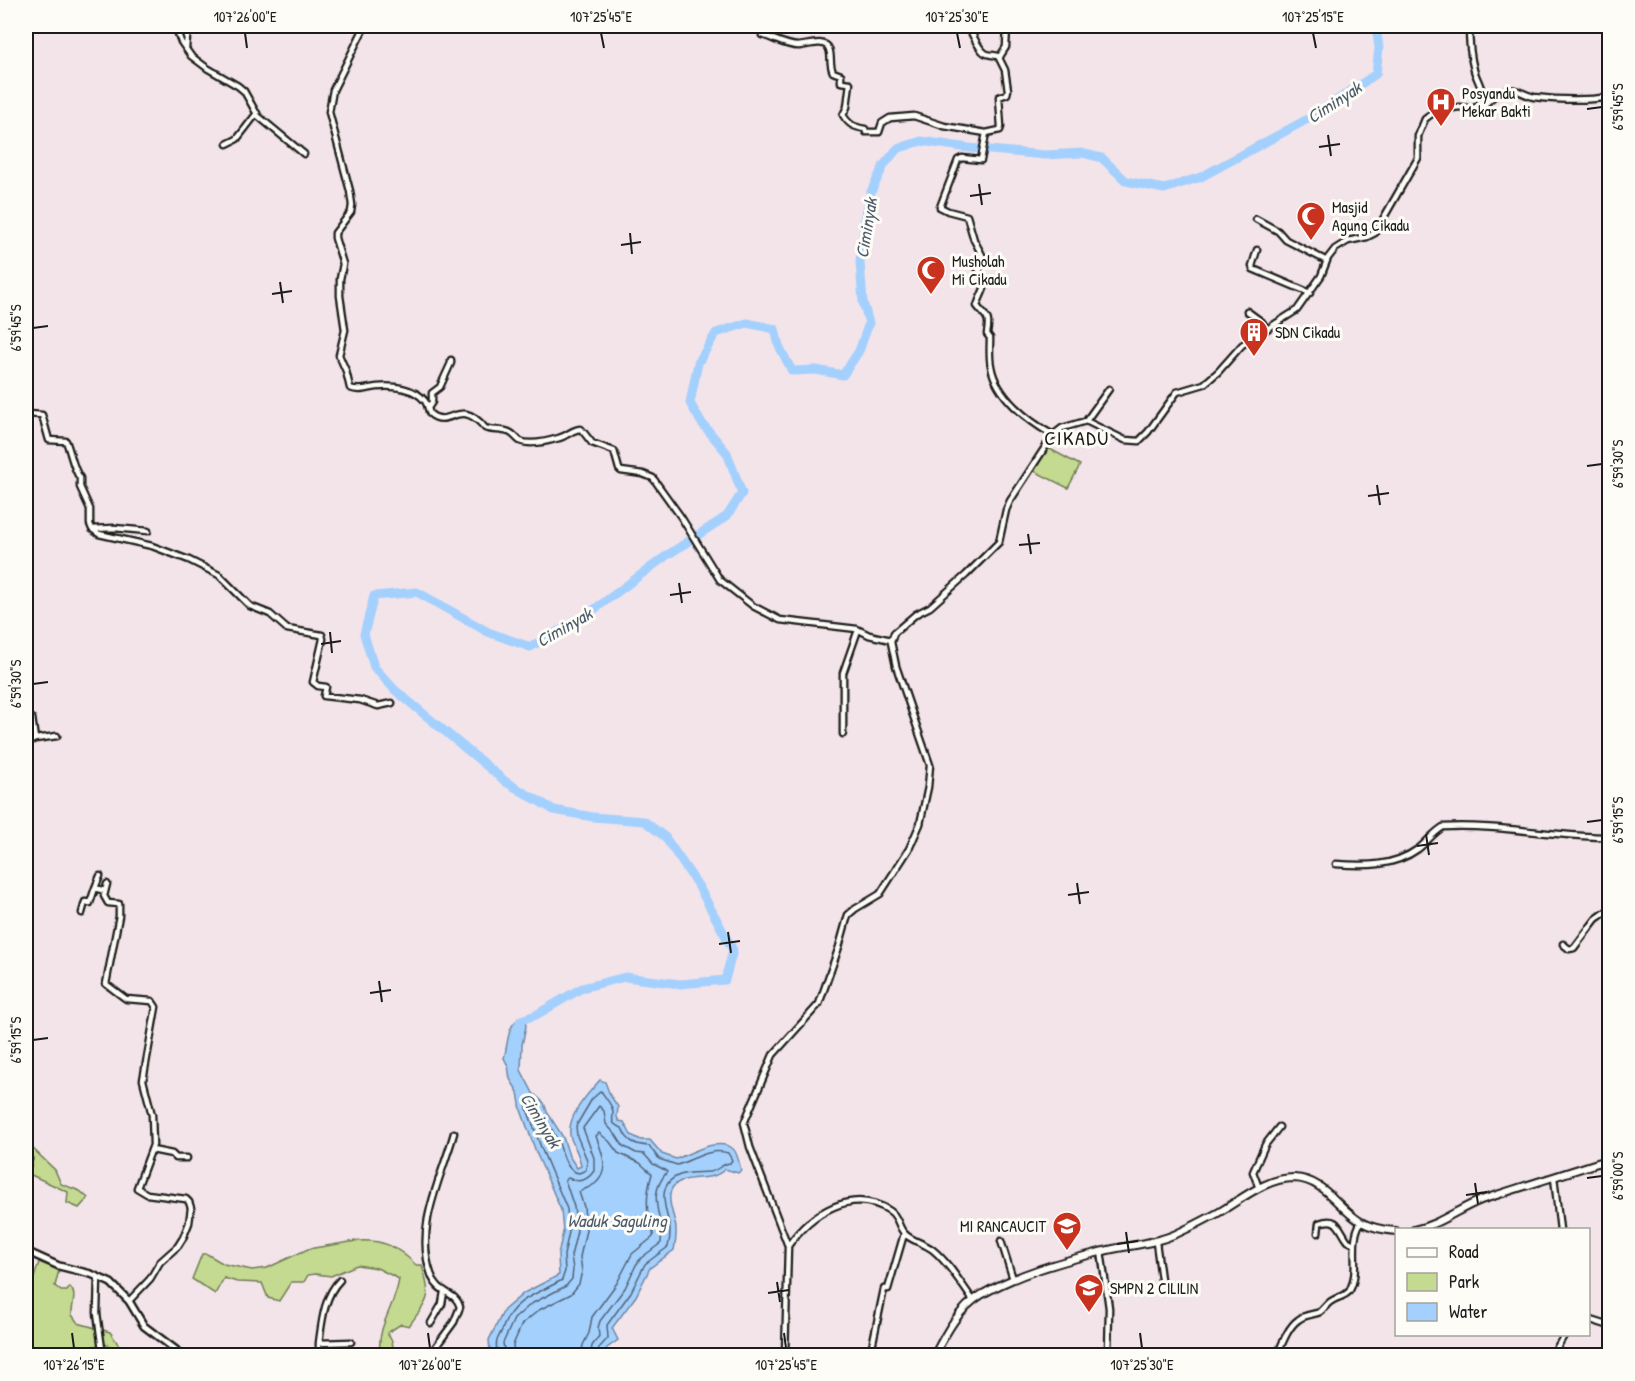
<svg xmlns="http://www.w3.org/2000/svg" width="1635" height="1381" font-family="'Patrick Hand',sans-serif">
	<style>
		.green { fill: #c3da90; stroke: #707b56; stroke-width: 1.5 }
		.water { fill: #a4d0fe; stroke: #6e88a4; stroke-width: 1.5 }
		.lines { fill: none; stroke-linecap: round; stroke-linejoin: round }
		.shore { stroke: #526476; stroke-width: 1.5 }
		.river { stroke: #a4d0fe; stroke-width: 9 }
		.minor-casing { stroke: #1c1c1c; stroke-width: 9 }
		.tertiary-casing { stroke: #1c1c1c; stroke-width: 10 }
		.secondary-casing { stroke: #1c1c1c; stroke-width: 10 }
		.minor { stroke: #fdfcf7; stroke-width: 4.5 }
		.tertiary { stroke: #fdfcf7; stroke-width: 5 }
		.secondary { stroke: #fdfcf7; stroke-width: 6 }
		.ticks { fill: none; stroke: #1c1c1c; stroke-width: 2 }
		.labels { text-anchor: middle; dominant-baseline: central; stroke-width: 6; stroke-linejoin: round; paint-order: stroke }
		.poi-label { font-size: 16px; fill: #1c1c1c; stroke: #fdfcf7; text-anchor: start }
		.water-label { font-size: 18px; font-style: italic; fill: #4c5b6b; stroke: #fdfcf7 }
		.quarter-label { font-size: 20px; letter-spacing: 1.5px; fill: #1c1c1c; stroke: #fdfcf7 }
		.neatline { fill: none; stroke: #1c1c1c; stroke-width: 2 }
		.ticks-label { font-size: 15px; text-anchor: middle; fill: #1c1c1c }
	</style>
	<rect width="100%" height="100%" fill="#f3e4ea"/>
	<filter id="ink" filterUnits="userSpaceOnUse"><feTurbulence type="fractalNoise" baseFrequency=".0167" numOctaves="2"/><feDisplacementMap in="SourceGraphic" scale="12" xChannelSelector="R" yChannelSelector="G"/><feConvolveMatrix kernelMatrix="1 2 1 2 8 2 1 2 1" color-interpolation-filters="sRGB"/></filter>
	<g filter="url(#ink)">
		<path class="green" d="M1048,448l32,17 -12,23 -34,-17z
			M26,1142l29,28 6,14 19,7 8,7 -9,10 -12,-5 1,-11 -39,-18 3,-16 -6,-3z
			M356,1241c26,-2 41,5 60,24h6c10,35 8,31 -13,61l-8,-2 -14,9 5,8 1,6 -4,3h-9c-3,-24 16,-46 19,-71l-22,-11 -20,-3 -26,11 -16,-2 -7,1 -4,7h-13l-12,19 -11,-3 -6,-15 -25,-1 -13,-4 -9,16 -23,-15 10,-25h5l17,10 28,6 15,-2 41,-19z
			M39,1262l20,8 -4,16 6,5h6l3,-4c8,8 1,18 2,28l6,8 32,9 8,12 13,11h-18l-2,-9 -7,-2 -14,3 -6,8h-58v-69l7,-5z"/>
		<path class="water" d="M521,1018l4,3 1,5 -4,19 -1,25 12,23 11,10 3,9 16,25 6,19 8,12 4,-2c-1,-10 -6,-18 -10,-27 -7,-21 17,-45 29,-59l5,2 5,13 8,12 -1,10 2,4 5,1 7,13 10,5h9l12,14 14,5c14,-5 41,-22 56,-11 6,4 7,16 9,22l-3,3 -13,-4c-13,13 -29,6 -44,12 -18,7 -10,27 -6,41 2,9 1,19 -1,28l-24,18 -14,28 -24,32 6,12 -11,8 -4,7 -110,1 -3,-5 -1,-11 15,-30 20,-17 35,-18 -1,-20 5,-23 -2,-22 -25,-58 -15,-42 -3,-18 -8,-13 -2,-13 -4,-8c4,-13 3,-35 17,-40z"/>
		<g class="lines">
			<path class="shore" d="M497,1356c-2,-21 1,-14 7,-31 10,-27 36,-32 58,-45l3,-9 -1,-16 5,-23 -2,-23 -25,-59 -15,-41 -1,-9 4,-1c9,8 21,28 27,40 6,11 7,32 22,34l7,-3 1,-10 -10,-24 -1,-10 16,-27 9,-8c2,3 9,12 11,17 4,10 -6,14 10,20 5,13 12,17 27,18l10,13 18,6c16,-5 33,-18 51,-12l4,7 -2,3c-9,1 -12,8 -21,9 -9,1 -19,0 -29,3 -23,8 -16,30 -11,48 2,8 1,16 -1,24l-23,17 -14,28 -24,33 1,13 -9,10 -2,8
				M505,1356l-2,-13 11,-24 17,-15 35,-18 6,-7 1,-10 -2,-13 6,-25 -3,-24 -9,-27 3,-2c10,5 19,3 26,-7v-13l-11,-30 16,-22 5,5 2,13 10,11 7,11 13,7 8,1 9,10 12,6 2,2c-22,26 -3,42 -6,71l-20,15 -5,7 -11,23 -25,33 -2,7 1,8 -7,10 -2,10
				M514,1356l-1,-11 9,-21 17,-14 32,-16 8,-10 3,-13 -2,-14 6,-27 -2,-23 -5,-15c5,-3 12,-5 17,-9 15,-14 5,-32 0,-47l3,-3 10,8 9,12 22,10 12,11c-4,13 -6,25 -4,39 2,9 6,15 5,24l-21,17 -15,29 -25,34 -3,16 -6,12 -2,11"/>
			<path class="river" d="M518,1027l3,-7 15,-5 46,-27 43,-11 55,7 45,-4 8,-30 -34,-63 -34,-50 -21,-16 -51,-4 -39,-7 -48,-28 -111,-92 -21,-23 -10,-33 10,-38 43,-4 71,40 42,15 54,-30 82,-61 61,-40 15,-23 -15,-40 -26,-31 -11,-19 8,-40 18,-30 31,-10 28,6 4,17 13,25 24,-1 27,5 16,-24 10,-28 -6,-21 -3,-40 5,-43 6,-27 13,-27 13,-16 24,-8 48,7 76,7 37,-2 20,5 24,23 38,8 37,-12 114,-62 61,-41 3,-26 -3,-22"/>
			<g class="minor-casing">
				<path id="minor" d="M175,26l6,16 10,14 16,12 31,18 6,5 14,25 46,38
					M365,26l-32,64 -4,22 21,79 2,14 -1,7 -16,21v5l8,26 -3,15v17l5,34 -6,25 7,16 4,17c9,4 18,0 27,-1 16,-2 38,1 48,14 3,4 3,9 5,13 20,16 29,-18 55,14 8,3 16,1 24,4 5,2 7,6 11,9 11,5 29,0 39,-3 9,-2 13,-9 22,-9l11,14 22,8 5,18 2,2 22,3 10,4 28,39 39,63 33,26 27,14 77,9 12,6 22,5
					M763,26l-1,9c11,3 24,11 36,11 8,0 27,-8 31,3 3,7 0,15 4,23l8,3v7l9,1 -3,24 -4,8c6,10 11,12 22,14l1,3h13l3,-9 8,-5 24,-2 30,10 42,7
					M967,26c6,7 10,22 18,27 4,3 10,1 15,4
					M1007,26l-1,21 -7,11 6,12 3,20 -1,4 -8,3 2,30 -1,3 -14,3 -5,27 -19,-2 -4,2 -18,47 8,4 19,5 7,24 8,15 -6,11c16,20 8,18 1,40 10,13 13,10 10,28l3,4c0,9 -1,19 1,28 5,30 37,55 62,69
					M186,48l2,-22
					M1470,111h7c9,-6 16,-17 26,-20 14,-5 19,4 31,6 25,3 50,4 76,0
					M227,144l10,-5 20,-26
					M1256,219l22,12 8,9 41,21
					M1257,250l-5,16 1,3 57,24
					M1247,311l15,11 4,6
					M26,404l2,10 14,1 7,25 17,1c5,12 7,28 14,37v9l10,22v15l2,5 7,5 53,12 37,14 30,15 31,31 20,8 17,15 35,6 1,4 -10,43 5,4 8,1 -2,9 36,4 18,6 14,-3
					M428,408l4,-6v-9l8,-6 11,-24v-3
					M1086,421l23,-32
					M92,529l22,-1 34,3
					M843,734v-61l15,-43
					M35,739l22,-3
					M26,753l2,-1 -1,-9 8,-4 -3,-21
					M1336,864c29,2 57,3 82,-15 9,-7 15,-16 25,-22 56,-3 111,10 167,10
					M107,884l-3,12 4,7 11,1v12l-13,68 20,15 26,2 4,6 -13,73 9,35 1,30 -16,43 10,6 39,5 3,3 2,6 -2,15 -6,15 -5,8 -18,16 -10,17 -21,22
					M95,888l5,-12
					M82,913l3,-11 5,1 5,-15 10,3
					M1563,944l6,5 5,-1 22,-29 14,-10
					M152,1150l20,4 4,4h11
					M26,1171l3,-12
					M1554,1177l6,53
					M1259,1188l-6,-16 12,-27 14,-18
					M1318,1233l1,-10c20,-7 19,5 29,18l6,3
					M1001,1241l12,38
					M1156,1242l5,37
					M788,1246c22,-32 64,-60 102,-35 9,6 8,17 15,23 7,7 19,9 28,16 16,13 28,34 40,50
					M1101,1251l8,57 -1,48
					M98,1277l-1,36 6,43
					M1588,1319l22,7
					M431,1323l11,-19 2,-12
					M319,1343c3,-22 5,-47 21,-63
					M319,1356v-13l32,-1
					M429,1356l25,-34 6,-15c-4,-16 -22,-12 -29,-33 -17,-47 11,-97 23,-141
					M785,1356l3,-110 -38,-99 -6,-24 29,-68 46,-51 20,-57 9,-32 7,-6 25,-15 29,-45 11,-25 8,-37 2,-22 -34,-99 -5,-24 3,-9 22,-19 14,-7 36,-32 33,-33 7,-32 4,-9 43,-66 9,-7 24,-7 39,19 14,1 9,-9 29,-40 27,-8 14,-12 24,-27 55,-35 24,-34 7,-18 7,-9 13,-8 19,-4 8,-4 43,-75v-22l7,-17 12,-9 23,-3 13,2 8,-6c4,-13 -4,-22 -7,-33 -4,-15 -5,-30 -5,-44
					M870,1356l14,-67h4l16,-55
					M1277,1356c5,-12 11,-29 21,-36 7,-6 15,-5 22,-8 4,-3 6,-7 10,-10 6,-5 16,-5 20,-12 11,-22 -2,-47 11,-68
					M1552,1356l13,-22"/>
			</g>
			<g class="tertiary-casing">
				<path id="tertiary" d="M26,1251l33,15 32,8 20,9 18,18 15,25 32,24 3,6"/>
			</g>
			<g class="secondary-casing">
				<path id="secondary" d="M1414,1230c25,-5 44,-21 67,-30l129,-41
					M934,1356c12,-23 24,-47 47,-61 36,-21 79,-33 119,-43 26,-7 51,-7 76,-18 13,-6 27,-13 40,-20 25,-14 49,-36 78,-36 31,1 44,31 67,44 11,6 23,8 35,9"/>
			</g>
			<use href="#minor" class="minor"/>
			<use href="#tertiary" class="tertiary"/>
			<use href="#secondary" class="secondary"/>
		</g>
	</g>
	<path class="ticks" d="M245,33l2,15M601,33l3,15M957,33l3,15M1313,33l3,15M1587,109l15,-2M1328,135l3,21M1319,147l21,-3M979,184l3,21M970,196l21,-3M630,233l2,21M621,245l20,-3M280,282l3,21M272,294l20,-3M33,328l15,-2M1587,466l15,-2M1377,485l3,20M1368,496l21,-3M1028,534l3,20M1019,545l21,-2M679,583l3,20M670,595l21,-3M330,632l2,21M321,644l20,-3M33,684l15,-2M1587,822l15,-2M1426,834l3,21M1417,846l21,-3M1077,883l3,21M1068,895l21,-3M728,932l3,21M719,944l21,-3M379,981l3,21M370,993l21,-3M33,1040l15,-2M1587,1178l15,-2M1475,1183l3,21M1466,1195l21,-3M1126,1232l3,21M1117,1244l21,-3M777,1282l3,20M768,1293l21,-3M72,1333l2,15M428,1333l2,15M784,1333l2,15M1140,1333l2,15"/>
	<defs>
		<g id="hospital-pin" transform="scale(1.5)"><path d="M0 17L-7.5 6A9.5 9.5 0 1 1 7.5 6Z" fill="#c8321e" stroke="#fdfcf7"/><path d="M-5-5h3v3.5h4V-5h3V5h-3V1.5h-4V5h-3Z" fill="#fff"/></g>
		<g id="mosque-pin" transform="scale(1.5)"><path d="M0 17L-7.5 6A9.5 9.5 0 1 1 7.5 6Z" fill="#c8321e" stroke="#fdfcf7"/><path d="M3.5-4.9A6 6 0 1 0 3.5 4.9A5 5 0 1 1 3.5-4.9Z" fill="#fff"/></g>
		<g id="building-pin" transform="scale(1.5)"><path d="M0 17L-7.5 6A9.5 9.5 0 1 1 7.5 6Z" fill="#c8321e" stroke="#fdfcf7"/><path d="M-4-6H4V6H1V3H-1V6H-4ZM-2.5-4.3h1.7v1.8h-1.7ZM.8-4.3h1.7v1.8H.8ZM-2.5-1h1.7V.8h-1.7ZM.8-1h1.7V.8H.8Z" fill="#fff"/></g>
		<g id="school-pin" transform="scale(1.5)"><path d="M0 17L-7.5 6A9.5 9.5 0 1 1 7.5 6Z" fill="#c8321e" stroke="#fdfcf7"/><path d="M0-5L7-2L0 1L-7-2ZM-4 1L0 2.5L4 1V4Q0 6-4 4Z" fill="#fff"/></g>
	</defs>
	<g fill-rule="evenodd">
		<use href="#hospital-pin" x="1441" y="102"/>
		<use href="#mosque-pin" x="1311" y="216"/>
		<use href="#mosque-pin" x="931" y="270"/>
		<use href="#building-pin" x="1254" y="332"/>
		<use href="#school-pin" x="1067" y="1226"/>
		<use href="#school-pin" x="1089" y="1288"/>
	</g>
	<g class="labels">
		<g class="poi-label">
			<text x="1462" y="93">Posyandu<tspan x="1462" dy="18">Mekar Bakti</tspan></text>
			<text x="1332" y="207">Masjid<tspan x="1332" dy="18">Agung Cikadu</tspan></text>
			<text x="952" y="261">Musholah<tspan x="952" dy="18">Mi Cikadu</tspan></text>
			<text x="1275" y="332">SDN Cikadu</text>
			<text x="1046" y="1226" text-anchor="end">MI RANCAUCIT</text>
			<text x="1110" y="1288">SMPN 2 CILILIN</text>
		</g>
		<g class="water-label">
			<text transform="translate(1334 102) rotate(-33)">Ciminyak</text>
			<text transform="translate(866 228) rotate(-81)">Ciminyak</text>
			<text transform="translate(564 627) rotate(-30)">Ciminyak</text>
			<text transform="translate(541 1120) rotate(59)">Ciminyak</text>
			<text x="617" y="1220">Waduk Saguling</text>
		</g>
		<g class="quarter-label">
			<text x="1077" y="437">CIKADU</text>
		</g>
	</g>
	<rect width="1635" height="1381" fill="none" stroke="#fdfcf7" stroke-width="66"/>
	<rect x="1395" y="1228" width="195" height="108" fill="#fdfcf7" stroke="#a3a29f" stroke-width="1.5"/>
	<rect x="1407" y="1248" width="30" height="9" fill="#fdfcf7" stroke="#a3a29f" stroke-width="1.5"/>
	<text x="1449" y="1258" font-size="18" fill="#1c1c1c">Road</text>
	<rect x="1407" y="1273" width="30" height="18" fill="#c3da90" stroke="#a3a29f" stroke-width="1.5"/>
	<text x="1449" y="1288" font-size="18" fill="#1c1c1c">Park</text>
	<rect x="1407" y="1303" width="30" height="18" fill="#a4d0fe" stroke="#a3a29f" stroke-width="1.5"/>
	<text x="1449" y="1318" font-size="18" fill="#1c1c1c">Water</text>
	<rect x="33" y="33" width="1569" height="1315" class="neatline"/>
	<g class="ticks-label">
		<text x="245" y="22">107°26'00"E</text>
		<text x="601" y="22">107°25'45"E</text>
		<text x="957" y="22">107°25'30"E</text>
		<text x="1313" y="22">107°25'15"E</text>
		<text transform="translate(1618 107) rotate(-90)" y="5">6°59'45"S</text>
		<text transform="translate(16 328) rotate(-90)" y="5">6°59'45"S</text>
		<text transform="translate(1618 464) rotate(-90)" y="5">6°59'30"S</text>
		<text transform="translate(16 684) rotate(-90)" y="5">6°59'30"S</text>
		<text transform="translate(1618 820) rotate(-90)" y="5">6°59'15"S</text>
		<text transform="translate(16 1040) rotate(-90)" y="5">6°59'15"S</text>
		<text transform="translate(1618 1176) rotate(-90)" y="5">6°59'00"S</text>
		<text x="74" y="1370">107°26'15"E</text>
		<text x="430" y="1370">107°26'00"E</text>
		<text x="786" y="1370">107°25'45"E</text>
		<text x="1142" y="1370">107°25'30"E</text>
	</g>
</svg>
